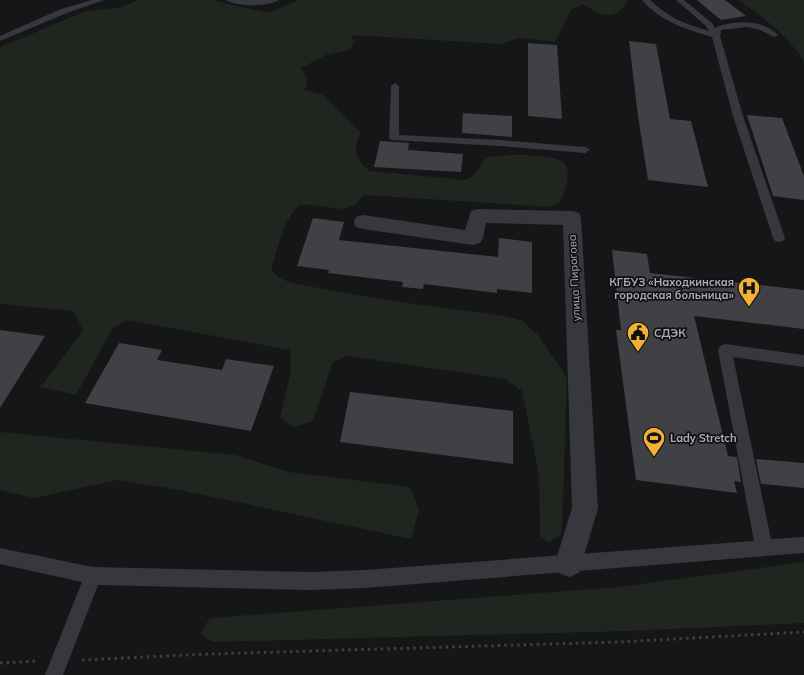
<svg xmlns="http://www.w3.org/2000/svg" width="804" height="675" font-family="Mulish,sans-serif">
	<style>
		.green { fill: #1e261f }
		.building { fill: #404145 }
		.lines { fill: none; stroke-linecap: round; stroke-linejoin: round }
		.path { stroke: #3d3f44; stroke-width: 3; stroke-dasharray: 2.5 4; stroke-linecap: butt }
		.lane { fill: #37383d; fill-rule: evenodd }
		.street { fill: #37383d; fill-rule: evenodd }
		.labels { text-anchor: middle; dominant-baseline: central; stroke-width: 3.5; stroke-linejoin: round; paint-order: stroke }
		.street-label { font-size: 11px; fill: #a8adb8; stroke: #111113 }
		.poi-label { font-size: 11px; font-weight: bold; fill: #a8adb8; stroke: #111113; text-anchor: start }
	</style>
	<rect width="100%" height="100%" fill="#161618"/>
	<path class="green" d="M138,0h74l56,13 31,-13h329c-3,4 -6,10 -10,12 -11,8 -26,-2 -35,-8l-12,6 -16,32 -37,-4 -17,6 -150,-9 3,8 -5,7 -23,5 -25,13c6,9 8,12 3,22l19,5 38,37c-9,18 -5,26 8,39l97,9c4,-2 7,-4 10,-7 3,-4 6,-12 11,-15 10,-5 70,-4 77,5 9,10 0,27 -3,38l-10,6 -187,-12 -9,10 -12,4 -42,-5c-18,14 -22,43 -30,65l7,8 13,6 94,17 120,16 18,5 15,14 29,43 -5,155 -13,10 -9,-7 -1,-61 -17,-84 -17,-12 -157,-23 -15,6 -20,59 -19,6 -14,-9 11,-47 -1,-21 -163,-30 -15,9 -36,66 -36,-8 43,-56 -9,-20 -74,-7v-257l86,-36 36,-4z
		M738,0h66v62c-15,-26 -41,-45 -66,-62z
		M0,432l235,23 54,17 121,15 9,23 -8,29 -231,-49 -63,-10 -83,18 -34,-8z
		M804,562v61l-176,8 -416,11 -12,-9 10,-15 409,-31z"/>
	<path class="building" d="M697,0h28l21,16 -25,4z
		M629,41l27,3 14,75 21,2 17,66 -60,-7 -10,-64z
		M528,43l29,2 5,74 -34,-3z
		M463,113l49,3v21l-50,-4z
		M747,115l35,3 22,58v24l-31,-4z
		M380,141l29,2 -1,7 55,4 -2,18 -87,-5z
		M313,218l31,4 -5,18 159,17 1,-19 33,4v51l-35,-4v4l-73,-9 -1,5 -21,-2 1,-5 -75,-9 1,-3 -32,-4z
		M612,250l35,4 3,19 154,17v39l-110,-13 34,140 9,1 4,25 -7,-1 3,12 -101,-13 -20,-150h5z
		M0,330l45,6 -45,72z
		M119,343l43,7 -5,10 65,10 4,-11 48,7 -23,65 -166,-28z
		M350,392l163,19v53l-173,-22z
		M756,459l48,4v25l-43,-4z"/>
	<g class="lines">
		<path class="path" d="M82,660l127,-6 410,-12 185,-10
			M0,663l37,-2"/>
		<path class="lane" d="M92,0h12l-37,13 -67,28v-5l61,-27z
			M226,0h53c-10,7 -43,7 -53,0z
			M642,0h8c21,19 33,23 59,31l-3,-5 -30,-26h8l28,23 3,5c18,-8 48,-9 63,7l-4,2 -16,-8 -11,-2 -26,3 -1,6 23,80 42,122 -2,3 -4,1 -4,-1 -2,-3 -40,-122 -21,-79c-26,-8 -51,-15 -70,-37z
			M395,83l4,3v49l101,5 85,7 5,3 -5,3 -85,-7 -109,-6 -2,-2 2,-52z
			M725,344l79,11v12l-71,-10 38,182 33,-2v16l-439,35 -54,2 -213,-5 -35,90h-18l37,-93 -82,-18v-16l93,19 218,5 54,-2 389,-29 -36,-191 2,-4z"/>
		<path class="street" d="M478,209l94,2 7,2 2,5 17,290 -19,65 -10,4 -10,-4 -4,-10 17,-55 -9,-283 -77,-2 -3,15 -3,5 -7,2 -110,-16 -7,-2 -2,-5 2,-5 7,-2 102,15 6,-19z"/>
	</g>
	<defs>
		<g id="hospital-pin" transform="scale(1.15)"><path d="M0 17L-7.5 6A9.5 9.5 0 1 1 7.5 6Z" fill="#f2b134" stroke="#111113"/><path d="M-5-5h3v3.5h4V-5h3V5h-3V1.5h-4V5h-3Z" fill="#111"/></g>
		<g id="civic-pin" transform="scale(1.15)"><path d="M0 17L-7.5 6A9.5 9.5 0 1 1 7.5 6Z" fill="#f2b134" stroke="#111113"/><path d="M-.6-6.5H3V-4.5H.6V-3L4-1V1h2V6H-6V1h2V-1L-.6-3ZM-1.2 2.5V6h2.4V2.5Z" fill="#111"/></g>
		<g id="stadium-pin" transform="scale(1.15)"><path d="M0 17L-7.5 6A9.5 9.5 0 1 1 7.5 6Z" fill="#f2b134" stroke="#111113"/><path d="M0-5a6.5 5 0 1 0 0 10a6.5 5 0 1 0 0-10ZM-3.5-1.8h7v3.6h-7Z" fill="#111"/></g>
	</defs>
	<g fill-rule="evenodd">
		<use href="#hospital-pin" x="749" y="288"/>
		<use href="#civic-pin" x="638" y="333"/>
		<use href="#stadium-pin" x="654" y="438"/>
	</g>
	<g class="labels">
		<g class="street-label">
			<text transform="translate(574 278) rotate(-93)">улица Пирогова</text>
		</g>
		<g class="poi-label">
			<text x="734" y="282" text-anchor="end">КГБУЗ «Находкинская<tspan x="734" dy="13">городская больница»</tspan></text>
			<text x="654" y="333">СДЭК</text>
			<text x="670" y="438">Lady Stretch</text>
		</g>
	</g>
</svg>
